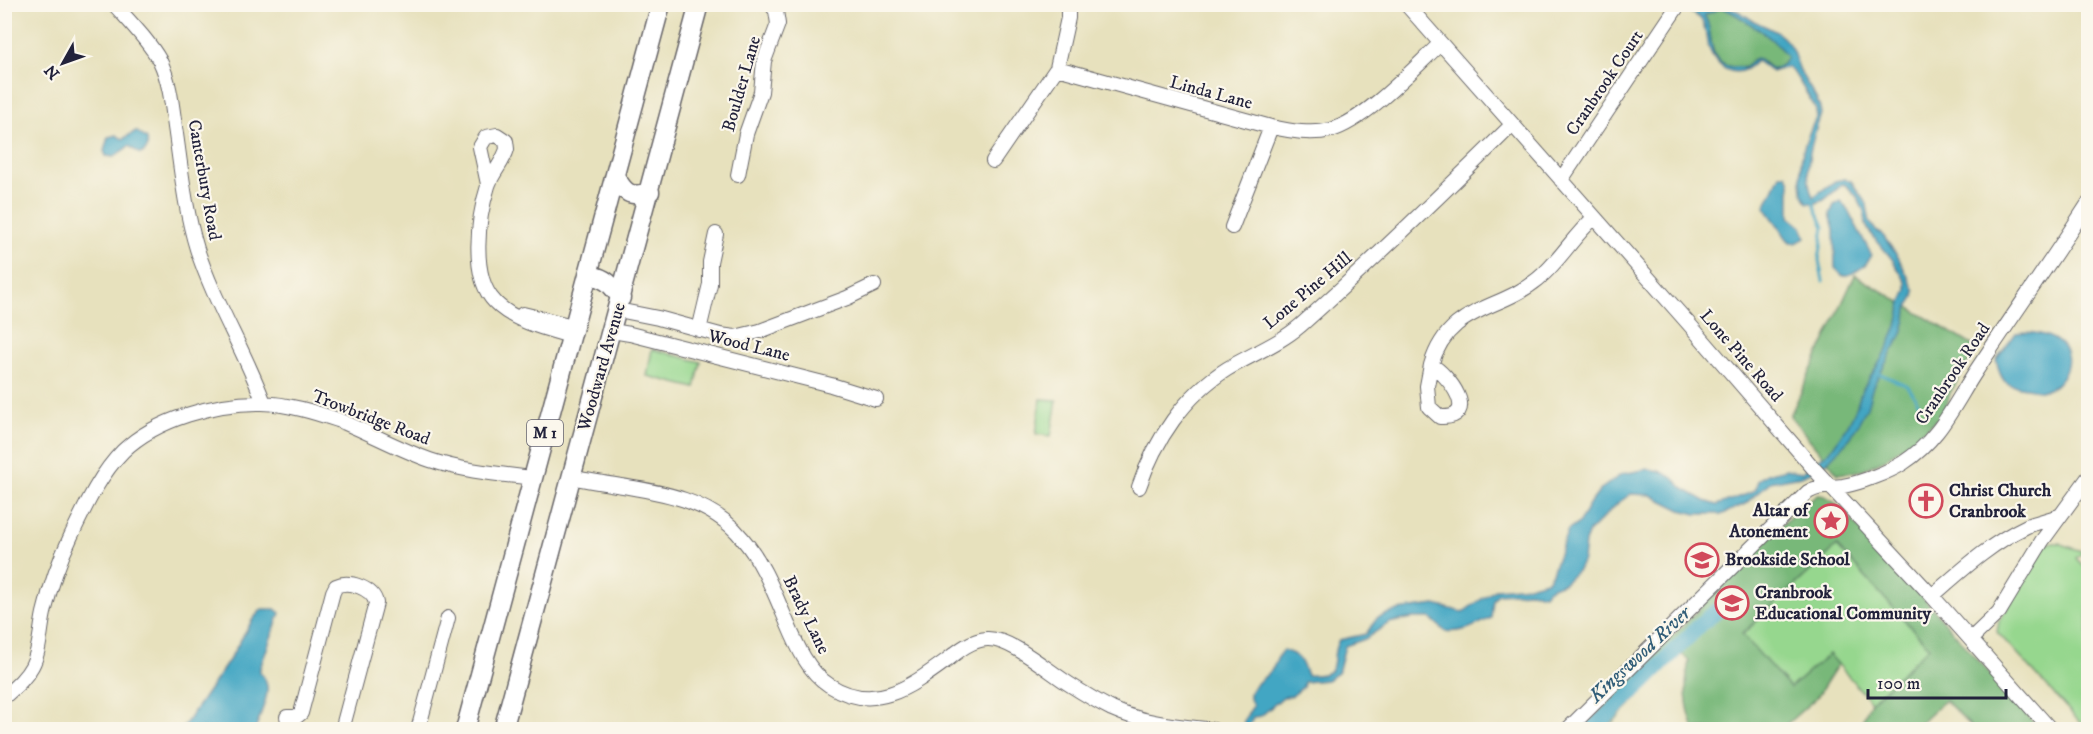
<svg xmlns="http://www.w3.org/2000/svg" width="2093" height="734" font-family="'IM FELL DW Pica',serif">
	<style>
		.green { fill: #96d78e; stroke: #5c7c64; stroke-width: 1.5 }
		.forest { fill: #78b879; stroke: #4d6d5a; stroke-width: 1.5 }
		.water { fill: #43a6c3; stroke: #32647f; stroke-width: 1.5; fill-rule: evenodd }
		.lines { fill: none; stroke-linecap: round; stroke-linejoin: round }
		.stream { stroke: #43a6c3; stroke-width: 3 }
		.river { stroke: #43a6c3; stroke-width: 16 }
		.minor-casing { stroke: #676568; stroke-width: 16 }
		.major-casing { stroke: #676568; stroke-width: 21 }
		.minor { stroke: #fff; stroke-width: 14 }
		.major { stroke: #fff; stroke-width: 18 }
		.labels { text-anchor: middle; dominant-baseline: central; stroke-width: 4.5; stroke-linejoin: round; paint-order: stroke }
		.shield { fill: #fbf7ec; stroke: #636270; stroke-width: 1.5 }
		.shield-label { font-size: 16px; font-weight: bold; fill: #22223b }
		.street-label { font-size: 18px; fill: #22223b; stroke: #fbf7ec }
		.poi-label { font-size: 18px; font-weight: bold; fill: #22223b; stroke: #fbf7ec; text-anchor: start }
		.water-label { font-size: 20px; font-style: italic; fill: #315d78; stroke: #fbf7ec }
	</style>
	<rect width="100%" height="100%" fill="#fbf7ec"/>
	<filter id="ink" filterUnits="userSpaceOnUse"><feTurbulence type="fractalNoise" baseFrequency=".0167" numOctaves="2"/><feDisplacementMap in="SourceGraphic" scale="12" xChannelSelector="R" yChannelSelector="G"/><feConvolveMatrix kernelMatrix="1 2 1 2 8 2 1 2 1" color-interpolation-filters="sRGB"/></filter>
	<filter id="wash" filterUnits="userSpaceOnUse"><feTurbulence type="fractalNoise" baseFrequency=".008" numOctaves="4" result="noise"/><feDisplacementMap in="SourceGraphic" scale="24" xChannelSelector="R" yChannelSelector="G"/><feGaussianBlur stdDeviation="1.35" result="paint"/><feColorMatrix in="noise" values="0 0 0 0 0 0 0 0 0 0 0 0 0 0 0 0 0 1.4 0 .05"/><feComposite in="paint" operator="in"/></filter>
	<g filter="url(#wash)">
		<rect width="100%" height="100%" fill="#e7e1bd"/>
		<path class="green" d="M652,349l49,13 -6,26 -48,-12z
			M1041,399l16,1 -6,36 -15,-2z
			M2047,543h12l25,9 -8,6 12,13v158h-2l-89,-97 2,-11z
			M1837,546l92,101 -58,55 -42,-48 -39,34 -48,-53z"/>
		<path class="forest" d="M1721,8c7,0 47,27 54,34 4,4 8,10 13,15l-6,7 -9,6 -12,-10 -8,-1c-8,10 -8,9 -21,8 -26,-2 -18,-37 -28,-52z
			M1855,275l122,73 -27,45 -5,20 -35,28 -26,19 -24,11 -22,3 -48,-58z
			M1818,495c10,0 15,6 22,13l79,85 120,136h-65l-29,-29 -31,29h-62l9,-6 10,-21 58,-55 -92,-101 -95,88 48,54 39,-34 9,10 -21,33 -36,32h-87c-9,-26 -10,-41 -5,-69l-8,-6 -75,75 -26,1 220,-223z"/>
		<path class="water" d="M1692,5h7l5,5c23,-10 26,-3 45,8 9,6 20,9 29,15 16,12 16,24 23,40 7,14 18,25 20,41 -9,26 -19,57 -8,83l22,-16 10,-2 6,2 16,24 3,17 6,9 6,3 16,23 17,34 -1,6 -7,12 -1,11 -4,14 -29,52 -6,21 -16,30 -25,26 -15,9 -10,4 -31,6 -25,22 -22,10h-27l-15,-4 -30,-15 -20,-1 -13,9 -29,29 -4,10 -2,18 -5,10 -13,12 -17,7 -4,5 -15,-2 -31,2 -5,6 -2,18c-14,7 -29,16 -46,13l-15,-13h-18l-23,5 -24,16 -20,7 -7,27 -11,7 -23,2 -1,5 -11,9 -9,1 -22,19 -8,1 -5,12 -5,1 1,-10 9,-14c-11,-17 9,-25 18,-35 6,-7 5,-15 12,-21 18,6 17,9 24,25 39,2 20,-16 32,-35l27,-6 11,-16 21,-8 37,-5 28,7 33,-23 32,-3 18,-5 5,-6 17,-45 11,-7 10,-18 12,-16 21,-15 26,-5 12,2 12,6 12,12 21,12 12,4 33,-12 6,-4 2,-9 9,-6 19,-5 16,3 28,-21 18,-26 9,-19 4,-14 26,-42 10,-24 5,-24 5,-12 -1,-8 -14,-23 -23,-28 -3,-6 -2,-14 -7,-14 -10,-11 -4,-2 -19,16 -8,3h-8c-10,-10 -8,-43 -4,-56 3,-11 8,-21 13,-31l-2,-9 -22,-36 -6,-4 -15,5 -16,-11c-18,20 -38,10 -47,-13 -4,-8 -2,-19 -7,-27 -2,-5 -7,-6 -11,-8zM1721,8c7,0 47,27 53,34 5,4 9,10 13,15l-4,7 -10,6 -17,-12 -12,10c-7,-2 -14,0 -20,-3 -19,-11 -9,-35 -20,-50z
			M136,131l11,8c1,7 1,12 -7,15l-11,-8 -15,11 -8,-1 -2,-5 4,-14 8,-2 7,4z
			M1786,174l4,7v36l12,10 4,10c-18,15 -20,-2 -29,-13 -4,-6 -8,-10 -12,-17l15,-32z
			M1841,201l8,11 22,42c-3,12 -16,20 -28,22l-8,-8 -1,-39 -4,-15 4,-9z
			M2016,333c28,-4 66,11 46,44 -3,4 -8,10 -13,12 -7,3 -16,0 -23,-1 -23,-3 -24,-6 -30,-28z
			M262,609h13l5,4 -20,55v5c17,14 -1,39 -4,56h-74l46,-67 25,-43z"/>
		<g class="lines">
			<path class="stream" d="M1813,202l11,25 -5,33 4,21
				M1878,373l30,13 10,16"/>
			<path class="river" d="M1591,730l54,-49 58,-59 14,-11"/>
		</g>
	</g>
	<g filter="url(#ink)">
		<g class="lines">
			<g class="minor-casing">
				<path id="minor" d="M114,4c16,18 34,36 46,57 10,21 12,44 15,66 6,41 10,83 22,122 17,53 48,102 67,154
					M1406,4l283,320 126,146 117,126 119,134
					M1057,68l214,59c20,4 40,8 60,3 35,-10 82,-61 109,-86
					M993,161l64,-93 11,-50v-14
					M738,175l8,-41 15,-42 3,-31 14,-37 -2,-13 -5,-7
					M1561,180l118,-176
					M488,184l-8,-37 6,-10 11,-2 9,6 1,8c-4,14 -15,24 -19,37 -10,31 -18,91 7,116 18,19 51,27 76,34
					M1232,227l39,-100
					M618,310l40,8 62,17 15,2 25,-6 87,-33 27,-13
					M523,314l50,12
					M699,330l11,-46v-22l6,-28
					M612,331l18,3 201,51 45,14
					M1431,365l-4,21 2,21 11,10c42,2 8,-43 -9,-52 18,-60 67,-53 107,-86 22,-18 35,-43 56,-61
					M571,477c57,13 131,11 171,61 19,22 30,49 41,75 11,25 22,57 46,72 45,29 81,2 118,-25 11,-9 24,-20 40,-21 24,-1 61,32 82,45 14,9 29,18 43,25 33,15 67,17 102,21
					M1139,487c16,-47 45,-91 88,-118 25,-15 52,-25 74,-44 72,-64 142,-132 211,-200
					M1932,596c30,-26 59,-53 95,-70 10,-4 22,-6 32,-10
					M1971,639l28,-27 43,-71 46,-63
					M4,697c11,-10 21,-18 28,-31 8,-15 8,-35 12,-53 6,-26 15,-52 27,-77 14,-29 29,-62 52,-85 33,-32 94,-49 139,-48 26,1 52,9 76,17 31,12 60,29 92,40 32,11 69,14 103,18
					M287,717h9l5,-4 32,-121 3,-6c13,-6 37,2 40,17l-34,127
					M418,730l30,-112
					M1567,730l241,-238c14,-8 21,-4 35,-6 17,-3 46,-14 60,-23 37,-24 50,-57 73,-92 37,-56 76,-111 112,-167"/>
			</g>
			<g class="major-casing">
				<path id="major" d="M615,176c10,17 14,22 35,16
					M588,274c19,5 22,9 33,24
					M465,730l196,-726
					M503,730l196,-726"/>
			</g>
			<use href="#minor" class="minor"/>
			<use href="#major" class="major"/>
		</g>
	</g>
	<defs>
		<g id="church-ring" transform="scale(1.725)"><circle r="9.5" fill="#fbf7ec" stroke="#d1495b" stroke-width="1.5"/><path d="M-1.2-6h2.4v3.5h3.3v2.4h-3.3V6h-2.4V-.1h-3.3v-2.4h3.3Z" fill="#d1495b"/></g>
		<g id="sight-ring" transform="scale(1.725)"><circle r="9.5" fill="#fbf7ec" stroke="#d1495b" stroke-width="1.5"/><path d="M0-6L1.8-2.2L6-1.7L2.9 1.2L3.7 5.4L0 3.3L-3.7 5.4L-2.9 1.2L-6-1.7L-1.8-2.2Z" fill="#d1495b"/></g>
		<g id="school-ring" transform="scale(1.725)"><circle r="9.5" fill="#fbf7ec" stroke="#d1495b" stroke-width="1.5"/><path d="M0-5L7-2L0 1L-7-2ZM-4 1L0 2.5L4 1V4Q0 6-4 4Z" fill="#d1495b"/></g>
	</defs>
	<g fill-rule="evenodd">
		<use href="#church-ring" x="1926" y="501"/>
		<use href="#sight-ring" x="1831" y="521"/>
		<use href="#school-ring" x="1702" y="560"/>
		<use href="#school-ring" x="1732" y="603"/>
	</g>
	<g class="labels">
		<rect class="shield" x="527" y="420" width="36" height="26" rx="4.5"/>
		<g class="shield-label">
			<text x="545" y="433">M 1</text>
		</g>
		<g class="street-label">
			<text transform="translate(1605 83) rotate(-56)">Cranbrook Court</text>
			<text transform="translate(742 84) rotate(-74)">Boulder Lane</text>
			<text transform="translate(1211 93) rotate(15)">Linda Lane</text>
			<text transform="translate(204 180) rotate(80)">Canterbury Road</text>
			<text transform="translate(1308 291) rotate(-40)">Lone Pine Hill</text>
			<text transform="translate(749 346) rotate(14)">Wood Lane</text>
			<text transform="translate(1741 356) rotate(49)">Lone Pine Road</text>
			<text transform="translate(602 367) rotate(-74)">Woodward Avenue</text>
			<text transform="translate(1953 374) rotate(-56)">Cranbrook Road</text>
			<text transform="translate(371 418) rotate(21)">Trowbridge Road</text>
			<text transform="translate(806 615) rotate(64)">Brady Lane</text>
		</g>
		<g class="poi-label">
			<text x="1949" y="491">Christ Church<tspan x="1949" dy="21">Cranbrook</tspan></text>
			<text x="1808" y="511" text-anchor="end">Altar of<tspan x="1808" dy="21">Atonement</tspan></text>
			<text x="1725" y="560">Brookside School</text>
			<text x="1755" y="593">Cranbrook<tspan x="1755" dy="21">Educational Community</tspan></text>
		</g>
		<g class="water-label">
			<text transform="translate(1640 655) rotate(-43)">Kingswood River</text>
		</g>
	</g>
	<rect width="2093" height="734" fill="none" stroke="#fbf7ec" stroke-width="24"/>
	<g transform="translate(63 63) rotate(230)" stroke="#fbf7ec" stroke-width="4.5" paint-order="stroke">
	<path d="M0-4.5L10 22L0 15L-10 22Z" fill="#22223b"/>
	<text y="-9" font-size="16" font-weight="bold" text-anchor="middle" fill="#22223b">N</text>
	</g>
	<path d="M1868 689v9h138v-9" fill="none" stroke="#22223b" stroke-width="3"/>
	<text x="1877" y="689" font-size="18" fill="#22223b" stroke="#fbf7ec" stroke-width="4.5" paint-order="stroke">100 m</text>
</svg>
